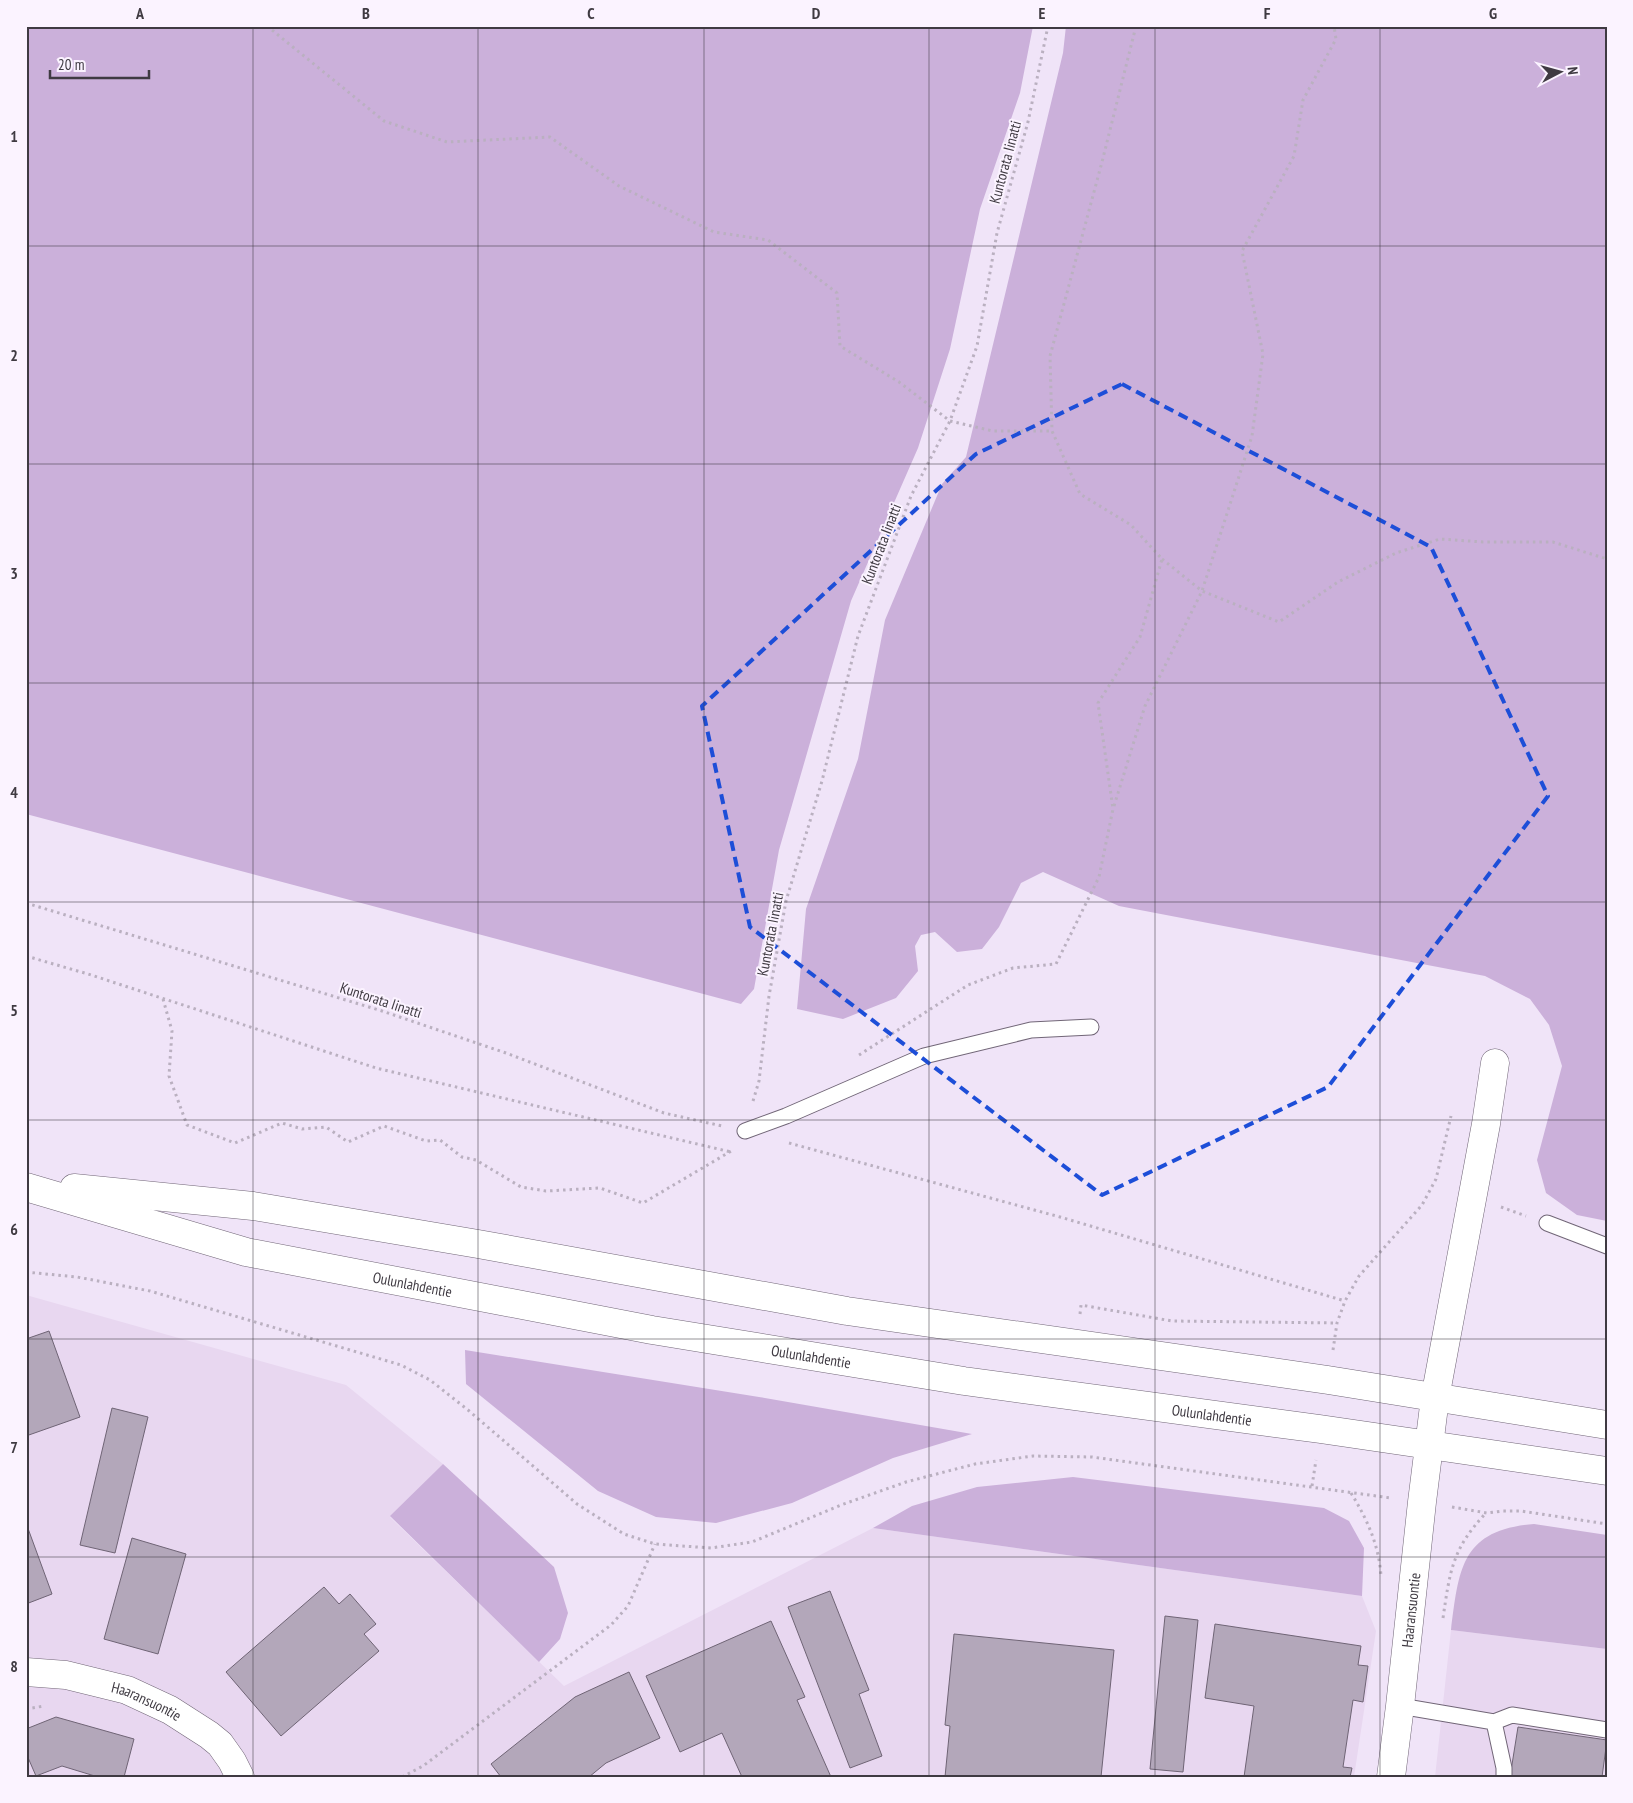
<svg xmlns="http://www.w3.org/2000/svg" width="1633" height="1803" font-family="'PT Sans Narrow',sans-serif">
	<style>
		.built { fill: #e8d7f0 }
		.green { fill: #cab1d7 }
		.forest { fill: #cbb0da }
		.building { fill: #b3a7ba; stroke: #6f6475 }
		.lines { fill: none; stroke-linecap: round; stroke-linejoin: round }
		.lane-casing { stroke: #716677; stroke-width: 17 }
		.street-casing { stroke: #716677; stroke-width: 29 }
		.secondary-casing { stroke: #716677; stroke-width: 29 }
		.path { stroke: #bab0c0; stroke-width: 3; stroke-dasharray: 2.5 4; stroke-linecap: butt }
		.lane { stroke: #fff; stroke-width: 15 }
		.street { stroke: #fff; stroke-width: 28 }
		.secondary { stroke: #fff; stroke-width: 28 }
		.marked { fill: none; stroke: #1d4ed8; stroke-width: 4; stroke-dasharray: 10 6; stroke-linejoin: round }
		.grid { fill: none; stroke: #3f3a42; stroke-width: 1; stroke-opacity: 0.55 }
		.labels { text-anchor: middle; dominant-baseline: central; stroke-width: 4; stroke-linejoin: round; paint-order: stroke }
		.street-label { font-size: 15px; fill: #3f3a42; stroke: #fbf3ff }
		.neatline { fill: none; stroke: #3f3a42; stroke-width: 2 }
		.grid-label { font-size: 16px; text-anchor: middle; font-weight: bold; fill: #3f3a42 }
	</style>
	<rect width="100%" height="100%" fill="#f0e4f8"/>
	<path class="built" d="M26,1295l320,90 97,79 -53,53 174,169 309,-158 489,68 14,35 -22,146h-1328z
		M1451,1630l156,19v128h-172z"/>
	<path class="green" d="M1534,1524l73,11v114l-156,-19c8,-61 10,-100 83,-106z"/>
	<path class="forest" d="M26,26h1007l-13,67 -40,116 -30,140 -32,99 -67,153 -72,249 -25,139 -13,15 -715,-190z
		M1066,26h541v1195l-30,-6 -31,-22 -9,-33 25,-94 -13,-41 -19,-26 -45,-23 -366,-70 -76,-34 -22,11 -22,44 -17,22 -25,3 -22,-20 -14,3 -6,11 3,25 -22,27 -53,21 -46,-10 9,-100 52,-150 27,-139 57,-136 24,-27 97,-404z
		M465,1350l294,47 213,37 -79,24 -101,45 -76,20 -60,-6 -58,-26 -132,-107z
		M443,1464l111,103 14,46 -8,26 -21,23 -149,-146z
		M1073,1477l251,31 25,13 15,27 -2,48 -489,-68 39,-22 65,-19z"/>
	<path class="building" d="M49,1331l31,86 -54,19v-97z
		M112,1408l36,9 -33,136 -35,-8z
		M26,1523l26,71 -26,10z
		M132,1538l54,16 -28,100 -54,-15z
		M324,1587l15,17 11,-10 26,30 -12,10 15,17 -98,85 -55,-64z
		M830,1591l39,99 -10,4 23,62 -32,12 -62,-161z
		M1165,1616l33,4 -15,152 -33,-3z
		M771,1621l34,76 -8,3 34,77h-89l-20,-44 -42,19 -34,-76z
		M1215,1624l146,22 -3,19 10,1 -5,36 -10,-2 -10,67 9,1 -2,9h-106l10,-71 -49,-8z
		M954,1634l160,16 -13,127h-156l5,-51 -5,-1z
		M629,1672l31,66 -54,25 -17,14h-88l-10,-13 84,-67z
		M56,1717l78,22 -10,38h-26l-36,-11 -26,10 -10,-23v-24z
		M1518,1727l89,13 -5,37h-92z"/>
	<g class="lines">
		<g class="lane-casing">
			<path id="lane" d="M745,1131l41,-15 138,-60 107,-26 60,-3
				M1547,1223l60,23
				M1400,1706l94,16 18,-7 95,15
				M1494,1722l10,46v9"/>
		</g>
		<g class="street-casing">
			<g id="street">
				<path id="s1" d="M26,1672l40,3 61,15 43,20 39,25 11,9 12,17 8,16"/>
				<path id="s2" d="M1391,1777l9,-71 22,-204 13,-104 51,-274 9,-61"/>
			</g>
		</g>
		<g class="secondary-casing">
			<g id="secondary">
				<path id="s3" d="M26,1187l220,65 406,78 312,51 356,48 287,42"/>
				<path d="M74,1188l179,18 225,38 369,67 481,69 279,45"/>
			</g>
		</g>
		<path class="path" d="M267,26l117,95 63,21 103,-5 69,49 95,46 54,8 69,53 3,53 59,36 51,39 43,10h59
			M1162,559l40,32 77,31 59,-40 58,-29 44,-14 43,3h70l54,17
			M1114,806l31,-100 57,-115 50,-155 11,-82 -21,-103 52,-95 9,-56 33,-61 -2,-13
			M26,903l356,108 124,42 158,60 58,13
			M26,956l62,18 288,94 355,84
			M163,999l9,32 -3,45 18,49 48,18 47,-20 20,6 24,-2 22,15 36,-16 42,15 14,-1 22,17 14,3 45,27 25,4 54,-3 43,15 90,-53
			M859,1055l109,-70 45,-17 43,-4 43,-87 14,-68 -15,-106 42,-66 22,-78 -31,-34 -51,-31 -28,-63 -2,-75 52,-194 34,-136
			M753,1101l6,-20 10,-85 17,-95 36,-120 36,-145 53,-140 39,-75 27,-75 20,-113 31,-111 20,-96
			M789,1143l271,74 285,84
			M1501,1207l25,9
			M26,1272l51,5 73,14 251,74 29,15 38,30 109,94 47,30 31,10 56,4 41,-6 89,-37 65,-23 69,-18 58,-8 59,1 299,41
			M1080,1314l1,-9 91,16 165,2
			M1333,1350l4,-27 8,-22 14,-25 63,-71 14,-26 15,-63
			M1312,1486l4,-26
			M1351,1493c16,26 28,52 30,83
			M1452,1507l35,6 16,-2h18l86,13
			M1443,1618c7,-47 9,-69 43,-105
			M26,1709l18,-3
			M402,1777l21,-11 188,-141 17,-19 27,-62"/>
		<use href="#lane" class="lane"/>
		<use href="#street" class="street"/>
		<use href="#secondary" class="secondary"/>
	</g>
	<path class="marked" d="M1122,384l309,163 117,249 -220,291 -226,108 -352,-268 -48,-221 274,-252z"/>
	<path class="grid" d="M253,26v1751M478,26v1751M704,26v1751M929,26v1751M1155,26v1751M1380,26v1751M26,246h1581M26,464h1581M26,683h1581M26,902h1581M26,1120h1581M26,1339h1581M26,1557h1581"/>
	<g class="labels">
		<g class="street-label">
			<text transform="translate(1005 162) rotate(-75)">Kuntorata Iinatti</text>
			<text transform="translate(881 544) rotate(-69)">Kuntorata Iinatti</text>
			<text transform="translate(770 934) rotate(-79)">Kuntorata Iinatti</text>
			<text transform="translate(381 1000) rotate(18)">Kuntorata Iinatti</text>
			<text stroke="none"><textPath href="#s3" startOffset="399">Oulunlahdentie</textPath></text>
			<text stroke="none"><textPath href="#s3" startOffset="804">Oulunlahdentie</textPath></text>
			<text stroke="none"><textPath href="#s3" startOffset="1209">Oulunlahdentie</textPath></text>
			<text stroke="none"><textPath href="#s2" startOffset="168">Haaransuontie</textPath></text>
			<text stroke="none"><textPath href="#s1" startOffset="125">Haaransuontie</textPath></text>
		</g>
	</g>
	<rect width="1633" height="1803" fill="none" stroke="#fbf3ff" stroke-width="55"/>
	<g transform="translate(1560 72) rotate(84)" stroke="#fbf3ff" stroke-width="4" paint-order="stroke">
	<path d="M0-4L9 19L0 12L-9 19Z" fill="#3f3a42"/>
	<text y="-8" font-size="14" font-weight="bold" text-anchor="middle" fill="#3f3a42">N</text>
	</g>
	<path d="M50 70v8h99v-8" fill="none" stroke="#3f3a42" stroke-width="2.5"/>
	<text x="58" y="70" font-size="15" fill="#3f3a42" stroke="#fbf3ff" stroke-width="4" paint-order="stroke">20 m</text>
	<rect x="28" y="28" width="1578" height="1748" class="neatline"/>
	<g class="grid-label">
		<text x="140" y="19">A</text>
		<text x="366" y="19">B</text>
		<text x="591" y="19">C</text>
		<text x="816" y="19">D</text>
		<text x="1042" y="19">E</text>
		<text x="1267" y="19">F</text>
		<text x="1493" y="19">G</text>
		<text x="14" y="142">1</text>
		<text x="14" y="361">2</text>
		<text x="14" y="579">3</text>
		<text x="14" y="798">4</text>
		<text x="14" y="1016">5</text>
		<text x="14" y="1235">6</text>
		<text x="14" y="1453">7</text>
		<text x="14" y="1672">8</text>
	</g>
</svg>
